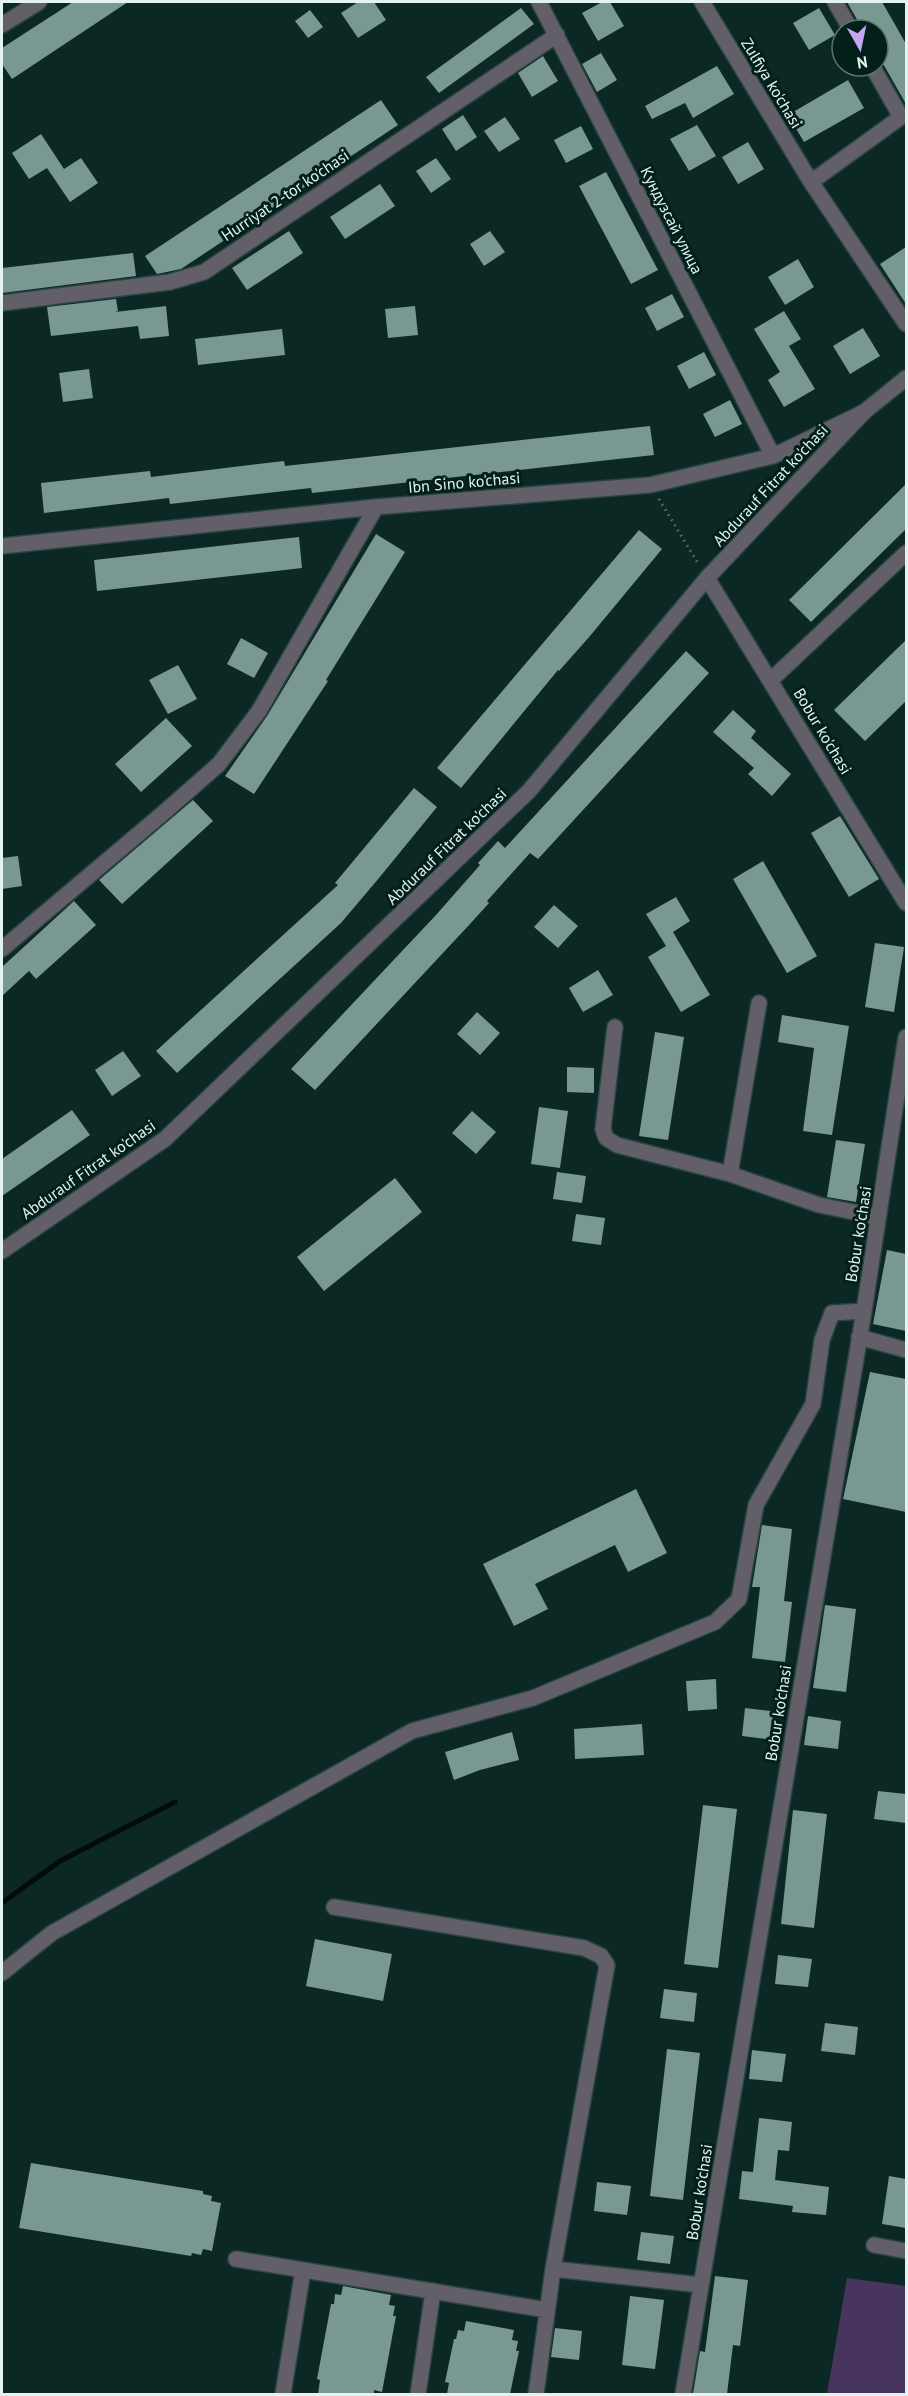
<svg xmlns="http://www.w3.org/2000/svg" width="908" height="2396" font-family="'PT Sans',sans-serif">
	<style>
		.green { fill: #48355e }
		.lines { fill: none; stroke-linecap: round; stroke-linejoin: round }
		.stream { stroke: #010c09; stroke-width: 5 }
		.building { fill: #799891 }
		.minor-casing { stroke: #294441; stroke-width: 18 }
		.path { stroke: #576f6c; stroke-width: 3; stroke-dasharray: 1.5 4.5; stroke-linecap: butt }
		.minor { stroke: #635f69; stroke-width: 15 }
		.labels { text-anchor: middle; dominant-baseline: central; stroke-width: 6; stroke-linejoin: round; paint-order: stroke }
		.street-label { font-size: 16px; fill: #e3f3f0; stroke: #021f1a }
	</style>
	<rect width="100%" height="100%" fill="#0b2824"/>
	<path class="green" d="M847,2278l59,8v108h-79z"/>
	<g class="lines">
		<path class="stream" d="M2,1903l58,-42 115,-59"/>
	</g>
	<path class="building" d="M73,2h55l-116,77 -10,-15v-16z
		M358,2h16l12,18 -28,18 -17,-25z
		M602,2h8l14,24 -26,15 -16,-28z
		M847,2h35l11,19 13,23v60l-28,-49v-25h-15z
		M521,8l13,16 -95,69 -13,-16z
		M819,8l16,27 -26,15 -16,-27z
		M310,10l13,17 -15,11 -13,-17z
		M601,53l16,27 -20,12 -15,-28z
		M543,56l15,25 -26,16 -14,-24z
		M717,66l17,28 -41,24 -8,-15 -33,16 -7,-13z
		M848,80l16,28 -60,34 -16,-27z
		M381,100l17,25 -217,144 -24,5 -12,-18z
		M463,115l14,22 -21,14 -14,-22z
		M505,117l15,22 -21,13 -15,-21z
		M697,125l19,31 -27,15 -19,-32z
		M581,126l12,23 -27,14 -12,-23z
		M41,134l23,35 17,-11 17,25 -28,19 -23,-34 -18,11 -17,-26z
		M748,142l16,27 -26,15 -16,-27z
		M436,158l15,21 -20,14 -15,-22z
		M606,172l52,98 -27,14 -52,-98z
		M380,184l15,22 -50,33 -15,-22z
		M289,231l14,22 -56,37 -15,-22z
		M490,231l15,21 -21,14 -14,-22z
		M906,247v57l-26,-40z
		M133,253l3,23 -134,17v-25z
		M798,259l16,28 -29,18 -17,-28z
		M672,294l12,23 -27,14 -12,-23z
		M116,299l2,12 -3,1 51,-6 3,30 -29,3 -2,-13 -87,10 -4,-29z
		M415,306l3,29 -30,3 -3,-29z
		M784,311l17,28 -12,7 26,43 -31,18 -16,-27 12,-8 -26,-43z
		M863,328l17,28 -30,18 -17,-28z
		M282,329l3,26 -87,10 -3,-26z
		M704,352l12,23 -27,14 -12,-23z
		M89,369l4,29 -30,4 -4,-29z
		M730,400l12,24 -27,13 -12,-23z
		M650,426l4,29 -342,38 -1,-5 -141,16 -1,-6 -125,15 -3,-30 109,-12 1,6 133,-16 1,5z
		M906,484v45l-95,93 -22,-22z
		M639,530l23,19 -72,87 -31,35 -1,-1 -97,118 -24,-20z
		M376,534l29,18 -79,128 2,1 -74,113 -29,-18 42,-60z
		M299,537l3,31 -205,23 -3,-31z
		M241,638l27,15 -14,25 -27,-14z
		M906,640v61l-41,40 -31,-31z
		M686,651l23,22 -171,186 -8,-6 -43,48 2,2 -19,21 -155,166 -24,-21 145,-154 44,-50 -2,-2 20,-22 7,7z
		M178,665l19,34 -29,15 -19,-34z
		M733,710l23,21 -5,7 40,36 -19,22 -24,-22 6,-6 -41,-36z
		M166,718l26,28 -51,46 -26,-28z
		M414,788l23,19 -58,71 -38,45 -164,150 -21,-22 182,-166 -3,-2z
		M193,800l20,21 -91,83 -23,-24z
		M840,816l39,63 -30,18 -38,-64z
		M18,856l4,30 -20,3v-31z
		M763,861l54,95 -30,17 -54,-94z
		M676,897l14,24 -17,11 37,63 -29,17 -33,-55 18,-11 -20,-32z
		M74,901l22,24 -60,54 -7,-8 -27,25v-29z
		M554,905l24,21 -20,22 -24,-21z
		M875,943l29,4 -10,65 -29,-5z
		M598,970l15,25 -30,17 -14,-24z
		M477,1012l23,21 -20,22 -23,-21z
		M782,1015l67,11 -17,109 -29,-4 11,-83 -36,-6z
		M655,1032l29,5 -16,103 -29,-4z
		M123,1051l18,25 -29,20 -17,-26z
		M567,1067l27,1v25l-27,-1z
		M539,1107l29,4 -8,57 -29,-4z
		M72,1110l18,25 -88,61v-37z
		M472,1111l24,21 -20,22 -24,-21z
		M836,1140l29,4 -9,58 -29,-5z
		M557,1172l29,4 -4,27 -29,-4z
		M395,1178l27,34 -98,79 -27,-34z
		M576,1214l29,4 -4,27 -29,-4z
		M887,1250l19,4v77l-33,-7z
		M870,1372l36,7v133l-63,-13z
		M636,1489l31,64 -39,19 -13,-27 -80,39 13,25 -34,17 -31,-62z
		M762,1525l30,4 -8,72 8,1 -7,60 -33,-4 8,-71h-8z
		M825,1605l31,4 -10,83 -33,-4z
		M716,1679l1,30 -29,2 -2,-30z
		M745,1708l34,4 -4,28 -33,-4z
		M808,1716l33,5 -3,28 -34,-4z
		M642,1724l2,31 -69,4 -1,-30z
		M512,1732l7,28 -39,10 -26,10 -9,-28z
		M878,1791l28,3v29l-32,-4z
		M703,1805l34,4 -19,159 -34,-4z
		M793,1810l34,4 -13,114 -33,-4z
		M315,1939l77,15 -9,47 -77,-15z
		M778,1955l34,4 -4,28 -33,-3z
		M664,1989l33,4 -3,29 -34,-4z
		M825,2023l33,4 -3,28 -34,-4z
		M667,2049l33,4 -17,147 -33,-4z
		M752,2050l34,4 -4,28 -33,-3z
		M759,2118l33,4 -3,29 -11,-1 -3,30 54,7 -3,28 -34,-3 1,-6 -54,-7 3,-28 11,1z
		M31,2163l172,28v3l9,2 -1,5 10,2 -9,48 -9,-2 -2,6 -9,-2 -1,3 -172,-28z
		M889,2176l17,3v49l-24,-4z
		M597,2182l34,4 -4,29 -33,-4z
		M641,2232l33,4 -4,28 -33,-4z
		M715,2276l33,4 -8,66 -7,-1 -6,49h-34l7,-43 5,1z
		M343,2286l48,9 -2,10 6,1 -2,10h3l-14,76 -8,-2v4h-56l2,-14 -3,-1 14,-75h3l1,-10 6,1z
		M630,2296l34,4 -9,69 -33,-4z
		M466,2321l48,9 -2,10 6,1 -2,10h3l-9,43h-63l2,-11 -4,-1 9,-43h2l2,-9 6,1z
		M555,2328l27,3 -3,29 -28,-3z"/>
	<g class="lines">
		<g class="minor-casing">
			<path id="minor" d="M539,2l234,454
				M702,2l109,180 95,142
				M835,2l16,28
				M2,25l37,-23
				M811,182l90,-65 -29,-51
				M2,303l168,-21 34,-10 353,-237
				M2,546l374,-39 274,-22 123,-29 91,-44 42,-34
				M707,578l199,325
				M771,680l135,-127
				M2,949l159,-134 58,-51 40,-53 117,-204
				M615,1027l-12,102 3,9 11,7 113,29 89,31 59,12
				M730,1174l29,-171
				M2,1251l163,-112 364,-348 178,-213 157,-166
				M859,1337l47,13
				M334,1907l250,41 17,8 6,9 -54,304
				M2,1973l50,-40 360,-202 121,-33 182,-76 24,-23 17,-94 57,-101 9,-64 10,-27 32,-2
				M874,2245l32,6
				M236,2259l311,51
				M283,2394l20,-124
				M418,2394l15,-103
				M536,2394l17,-125 148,16
				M683,2394l181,-1083 42,-274"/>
		</g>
		<path class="path" d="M659,499l40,66"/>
		<use href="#minor" class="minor"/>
	</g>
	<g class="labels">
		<g class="street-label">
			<text transform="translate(772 83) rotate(59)">Zulfiya ko'chasi</text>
			<text transform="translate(285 195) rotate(-34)">Hurriyat 2-tor ko'chasi</text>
			<text transform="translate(672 220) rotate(63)">Кундузсай улица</text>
			<text transform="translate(464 482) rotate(-5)">Ibn Sino ko'chasi</text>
			<text transform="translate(770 485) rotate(-47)">Abdurauf Fitrat ko'chasi</text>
			<text transform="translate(823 731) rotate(59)">Bobur ko'chasi</text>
			<text transform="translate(446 846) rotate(-44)">Abdurauf Fitrat ko'chasi</text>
			<text transform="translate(88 1169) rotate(-35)">Abdurauf Fitrat ko'chasi</text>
			<text transform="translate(858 1234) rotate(-81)">Bobur ko'chasi</text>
			<text transform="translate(778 1713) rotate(-81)">Bobur ko'chasi</text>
			<text transform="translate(699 2192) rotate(-81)">Bobur ko'chasi</text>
		</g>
	</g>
	<rect width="908" height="2396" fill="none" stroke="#e3f3f0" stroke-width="6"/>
	<g transform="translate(860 48) rotate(171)"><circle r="28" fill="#021f1a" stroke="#5c7470" stroke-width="1.5"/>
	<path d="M0-4.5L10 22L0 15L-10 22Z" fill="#c6a6f0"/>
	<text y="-9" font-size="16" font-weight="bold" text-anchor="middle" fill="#e3f3f0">N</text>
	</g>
</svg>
